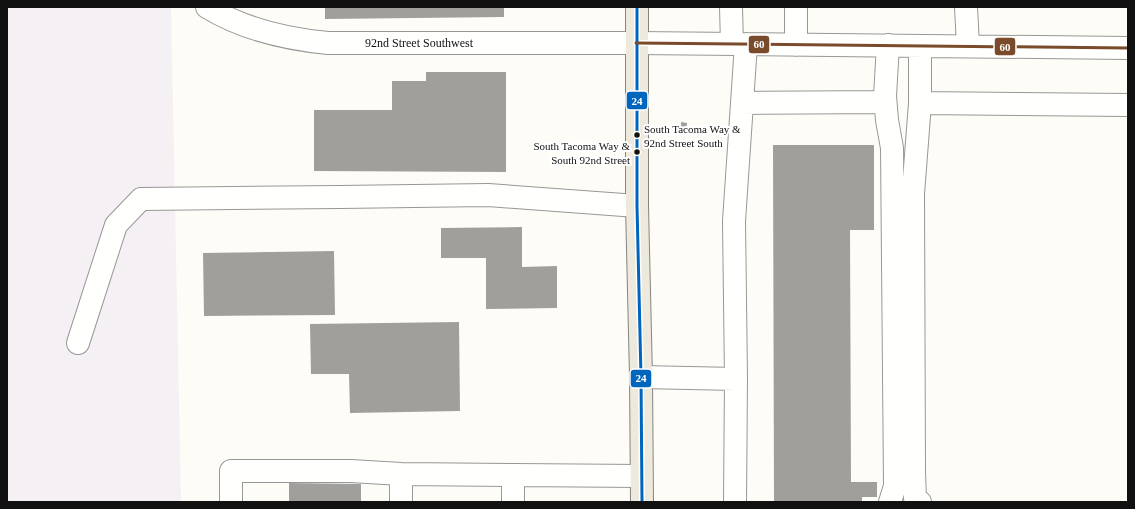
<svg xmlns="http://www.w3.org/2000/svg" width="1135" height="509" font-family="Georgia,serif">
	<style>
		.industrial { fill: #f5f0f3 }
		.building { fill: #a19f9c }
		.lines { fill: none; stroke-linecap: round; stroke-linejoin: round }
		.minor-casing { stroke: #979795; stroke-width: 24 }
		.major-casing { stroke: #858482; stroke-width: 24 }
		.minor { stroke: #fffffe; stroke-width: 22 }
		.major { stroke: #ede9dc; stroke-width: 22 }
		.bus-1-casing { stroke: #fff; stroke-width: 6 }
		.bus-2-casing { stroke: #fff; stroke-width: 6 }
		.bus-1 { stroke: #0065bd; stroke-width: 3 }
		.bus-2 { stroke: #7a4b2a; stroke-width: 3 }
		.bus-dot { fill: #111; stroke: #fff; stroke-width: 1.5 }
		.labels { text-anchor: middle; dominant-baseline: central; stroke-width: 4; stroke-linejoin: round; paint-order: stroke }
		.bus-label { font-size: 11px; fill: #111; stroke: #fff; text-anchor: start }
		.street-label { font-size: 12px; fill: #111; stroke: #fff }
		.line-badge { stroke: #fff; stroke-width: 1.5 }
		.badge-label { font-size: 11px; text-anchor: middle; font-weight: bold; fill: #fff }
	</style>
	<rect width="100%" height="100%" fill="#fdfcf7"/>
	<path class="industrial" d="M7,7h164l10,495h-174z"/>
	<path class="building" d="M325,7h179v10l-179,2z
		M426,72h80v100l-192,-1v-61h78v-29h34z
		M681,122l6,1 -1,11 -5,-1z
		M773,145h101v85h-24l1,252h26v15h-15v5h-88z
		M522,227v40l35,-1v42l-71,1v-51h-45v-30z
		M334,251l1,64 -131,1 -1,-63z
		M459,322l1,89 -110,2 -1,-39h-38l-1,-50z
		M289,483l72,1v18h-72z"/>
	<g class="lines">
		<g class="minor-casing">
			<path id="minor" d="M207,7c36,22 79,32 121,36h308l492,5
				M731,7l1,37
				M796,7v38
				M966,7l2,39
				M888,45l-3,51 2,24 5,28 3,338 -5,16
				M742,103l143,-1
				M920,103l208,2
				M78,343l38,-118 25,-26 199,-2 148,-2 149,11
				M641,377l95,2
				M231,502v-31h120l50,3 112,1 128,1
				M401,502v-28
				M513,502v-27
				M735,502l1,-123 -2,-158 12,-177
				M920,502l-5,-4 -1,-26 -1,-278 7,-91v-57"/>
		</g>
		<g class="major-casing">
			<path id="major" d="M637,7v199l4,171 1,125"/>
		</g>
		<use href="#minor" class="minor"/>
		<use href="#major" class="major"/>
		<g class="bus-1-casing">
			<path id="bus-1" d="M637,7v199l4,171 1,125"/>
		</g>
		<g class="bus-2-casing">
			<path id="bus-2" d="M636,43l492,5"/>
		</g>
		<use href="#bus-1" class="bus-1"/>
		<use href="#bus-2" class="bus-2"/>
	</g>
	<g class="bus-dot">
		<circle cx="637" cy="135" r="3.5"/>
		<circle cx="637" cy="152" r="3.5"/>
	</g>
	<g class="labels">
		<g class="bus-label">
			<text x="644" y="129">South Tacoma Way &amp;<tspan x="644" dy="14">92nd Street South</tspan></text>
			<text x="630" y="146" text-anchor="end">South Tacoma Way &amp;<tspan x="630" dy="14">South 92nd Street</tspan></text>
		</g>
		<g class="street-label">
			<text x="419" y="43">92nd Street Southwest</text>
		</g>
	</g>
	<g class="line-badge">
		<rect x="748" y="35" width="22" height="19" rx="4" fill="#7a4b2a"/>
		<rect x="994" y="37" width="22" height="19" rx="4" fill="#7a4b2a"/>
		<rect x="626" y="91" width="22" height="19" rx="4" fill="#0065bd"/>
		<rect x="630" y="369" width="22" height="19" rx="4" fill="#0065bd"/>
	</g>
	<g class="badge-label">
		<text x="759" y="48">60</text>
		<text x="1005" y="51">60</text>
		<text x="637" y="105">24</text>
		<text x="641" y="382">24</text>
	</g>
	<rect width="1135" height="509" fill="none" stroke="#111111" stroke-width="16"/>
</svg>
